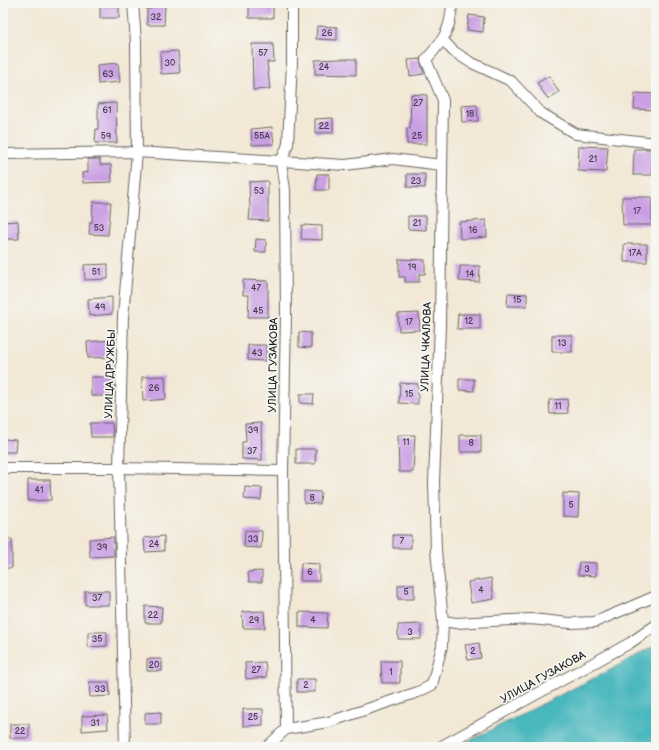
<svg xmlns="http://www.w3.org/2000/svg" width="659" height="750" font-family="'Balsamiq Sans',sans-serif">
	<style>
		.water { fill: #48b7be; stroke: #326a6d }
		.building { fill: #c99ee3 }
		.lines { fill: none; stroke-linecap: round; stroke-linejoin: round }
		.minor-casing { stroke: #67635d; stroke-width: 12 }
		.minor { stroke: #fff; stroke-width: 10 }
		.labels { text-anchor: middle; dominant-baseline: central; stroke-width: 3.5; stroke-linejoin: round; paint-order: stroke }
		.number-label { font-size: 9px; fill: #473c4e }
		.street-label { font-size: 11px; fill: #1c1c1c; stroke: #f6f6f2 }
	</style>
	<rect width="100%" height="100%" fill="#f6f6f2"/>
	<filter id="ink" filterUnits="userSpaceOnUse"><feTurbulence type="fractalNoise" baseFrequency=".025" numOctaves="2"/><feDisplacementMap in="SourceGraphic" scale="8" xChannelSelector="R" yChannelSelector="G"/><feConvolveMatrix kernelMatrix="1 2 1 2 8 2 1 2 1" color-interpolation-filters="sRGB"/></filter>
	<filter id="wash" filterUnits="userSpaceOnUse"><feTurbulence type="fractalNoise" baseFrequency=".012" numOctaves="4" result="noise"/><feDisplacementMap in="SourceGraphic" scale="16" xChannelSelector="R" yChannelSelector="G"/><feGaussianBlur stdDeviation="0.9" result="paint"/><feColorMatrix in="noise" values="0 0 0 0 0 0 0 0 0 0 0 0 0 0 0 0 0 1.4 0 .05"/><feComposite in="paint" operator="in"/></filter>
	<g filter="url(#wash)">
		<rect width="100%" height="100%" fill="#f2e8d5"/>
		<path class="water" d="M656,645v102h-199l155,-78z"/>
		<g id="blocks">
			<path class="building" d="M249,3h24v15h-24z
				M151,4h14l-1,21h-17v-16h4z
				M100,6h19v12h-19z
				M469,15l15,2 -1,15 -16,-2z
				M317,26l20,1v13l-21,-1z
				M252,44h21l1,18h-7l3,27 -17,1z
				M178,51l2,22 -19,1 -1,-22z
				M342,59h14v16l-41,-1v-14z
				M420,59l4,15 -14,2 -2,-16z
				M118,63l2,19 -22,2 -1,-19z
				M549,76l10,16 -11,7 -11,-16z
				M635,93l21,1 -1,16 -21,-1z
				M411,94l16,1v49h-20v-16h3z
				M116,103l1,40h-22l1,-14h2v-25z
				M477,105l1,16 -16,1 -1,-16z
				M333,118v15h-18v-14z
				M272,127l2,17 -22,1 -1,-16z
				M579,146l29,1 -2,25 -28,-1z
				M634,149h19l-1,26h-19z
				M88,159h12v6h11l1,17 -29,1 -1,-10 6,-1z
				M317,174h12v16h-13z
				M407,174h18v14l-18,-1z
				M268,181v40l-19,-1 1,-10 -1,-28z
				M622,197h30v28h-29z
				M93,202h18l-3,33 -19,-1 1,-12h2z
				M408,216h18v14l-18,-1z
				M486,220l1,17 -27,2 -1,-17z
				M18,221l1,18h-16v-17z
				M302,225l20,1v14l-21,-1z
				M256,239l10,1v12h-11z
				M624,244h23v18h-23z
				M399,259l26,1v14h-6v8h-14v-5h-6z
				M108,264v15l-23,1 -1,-15z
				M460,266h20l-1,16 -20,-1z
				M243,280l25,1v36h-20l1,-22h-6z
				M508,293l19,1v12h-20z
				M112,297v17l-23,2 -1,-17z
				M419,313l1,17 -21,1 -1,-17z
				M458,314h22v15h-23z
				M299,332l12,1v15l-12,-1z
				M552,335h20v17h-20z
				M110,340l1,17 -23,1 -1,-16z
				M248,345h18v16l-18,-1z
				M165,376l1,23 -23,2 -1,-24z
				M91,377h21l1,19h-22z
				M459,379h15v12l-15,-1z
				M400,383l18,1v20l-19,-1z
				M300,394h14l-1,10 -13,-1z
				M567,399l1,14 -18,1 -1,-14z
				M90,423h22l1,14h-22z
				M261,423l1,37 -20,-1v-17h4l-1,-18z
				M398,435h17l-2,37h-14z
				M460,435h21v17h-21z
				M3,439l13,1 -1,12h-12z
				M296,449h20l-1,15h-19z
				M28,480h22l1,20 -23,1z
				M245,487l17,1 -1,12 -17,-1z
				M304,491l17,1 -1,12 -16,-1z
				M563,493l16,1 -1,23 -15,-1z
				M245,530l17,1 -1,17 -17,-1z
				M393,535h18v13h-18z
				M164,536v15l-19,1 -1,-14z
				M114,537v19l-24,1 -1,-18z
				M3,539h9v29h-9z
				M579,562l17,1v13l-18,-1z
				M301,563l18,1v17h-19z
				M262,571v11h-13l-1,-10z
				M491,578l3,21 -23,4 -3,-21z
				M414,584v15h-16v-14z
				M85,591h24v14h-24z
				M145,606l17,1 -1,16h-16z
				M264,611l1,17h-22l-1,-16z
				M299,612l29,1 -1,15 -28,-1z
				M421,624v15h-23v-14z
				M88,632h19v14l-19,1z
				M479,643l2,15 -13,2 -3,-15z
				M147,659h15v12h-15z
				M381,661h19v22h-18z
				M265,662l2,15 -21,2 -1,-16z
				M297,679h18v13h-18z
				M89,682h20l1,14 -20,1z
				M243,709h20v16l-20,1z
				M161,712v12h-16v-11z
				M107,715l1,14 -26,2v-15z
				M10,724h19v14h-19z"/>
		</g>
	</g>
	<g filter="url(#ink)">
		<use href="#blocks" fill-opacity="0" stroke="#67635d" stroke-width="1"/>
		<g class="lines">
			<g class="minor-casing">
				<path id="minor" d="M443,40l10,11 17,11 41,19 30,32 35,21 80,9
					M3,154l134,-2 208,13 48,-6 49,6
					M3,468h116l164,3
					M443,621l13,2 75,-4 39,4 25,-1 61,-26
					M286,729l-3,-258 3,-156 -1,-125 -4,-28 7,-18 4,-81v-60
					M125,747l-6,-279 4,-151 14,-165 -1,-110 -3,-39
					M267,747l19,-18 43,-7 89,-30 14,-7 10,-39 1,-25 -7,-71 -2,-68 6,-157 3,-225 -17,-40c17,-20 25,-29 26,-57
					M440,747l190,-104 26,-18"/>
			</g>
			<use href="#minor" class="minor"/>
		</g>
	</g>
	<g class="labels">
		<g class="number-label">
			<text x="156" y="17">32</text>
			<text x="327" y="33">26</text>
			<text x="263" y="53">57</text>
			<text x="170" y="63">30</text>
			<text x="324" y="67">24</text>
			<text x="108" y="74">63</text>
			<text x="418" y="103">27</text>
			<text x="107" y="110">61</text>
			<text x="470" y="114">18</text>
			<text x="324" y="126">22</text>
			<text x="106" y="136">59</text>
			<text x="262" y="136">55А</text>
			<text x="417" y="136">25</text>
			<text x="593" y="159">21</text>
			<text x="416" y="181">23</text>
			<text x="259" y="191">53</text>
			<text x="637" y="211">17</text>
			<text x="417" y="223">21</text>
			<text x="99" y="228">53</text>
			<text x="473" y="230">16</text>
			<text x="635" y="253">17А</text>
			<text x="412" y="267">19</text>
			<text x="96" y="272">51</text>
			<text x="470" y="274">14</text>
			<text x="256" y="288">47</text>
			<text x="517" y="300">15</text>
			<text x="100" y="307">49</text>
			<text x="258" y="311">45</text>
			<text x="469" y="321">12</text>
			<text x="409" y="322">17</text>
			<text x="562" y="343">13</text>
			<text x="257" y="353">43</text>
			<text x="154" y="388">26</text>
			<text x="409" y="394">15</text>
			<text x="558" y="406">11</text>
			<text x="253" y="430">39</text>
			<text x="406" y="442">11</text>
			<text x="471" y="443">8</text>
			<text x="252" y="451">37</text>
			<text x="39" y="490">41</text>
			<text x="312" y="498">8</text>
			<text x="571" y="505">5</text>
			<text x="253" y="539">33</text>
			<text x="402" y="541">7</text>
			<text x="154" y="544">24</text>
			<text x="102" y="547">39</text>
			<text x="587" y="569">3</text>
			<text x="310" y="572">6</text>
			<text x="481" y="590">4</text>
			<text x="406" y="592">5</text>
			<text x="97" y="598">37</text>
			<text x="153" y="615">22</text>
			<text x="254" y="620">29</text>
			<text x="313" y="620">4</text>
			<text x="410" y="632">3</text>
			<text x="97" y="639">35</text>
			<text x="473" y="651">2</text>
			<text x="154" y="665">20</text>
			<text x="256" y="670">27</text>
			<text x="391" y="672">1</text>
			<text x="306" y="685">2</text>
			<text x="100" y="689">33</text>
			<text x="253" y="717">25</text>
			<text x="95" y="723">31</text>
			<text x="20" y="731">22</text>
		</g>
		<g class="street-label">
			<text transform="translate(426 347) rotate(-88)">УЛИЦА ЧКАЛОВА</text>
			<text transform="translate(273 365) rotate(-89)">УЛИЦА ГУЗАКОВА</text>
			<text transform="translate(110 374) rotate(-88)">УЛИЦА ДРУЖБЫ</text>
			<text transform="translate(543 677) rotate(-29)">УЛИЦА ГУЗАКОВА</text>
		</g>
	</g>
	<rect width="659" height="750" fill="none" stroke="#f6f6f2" stroke-width="16"/>
</svg>
